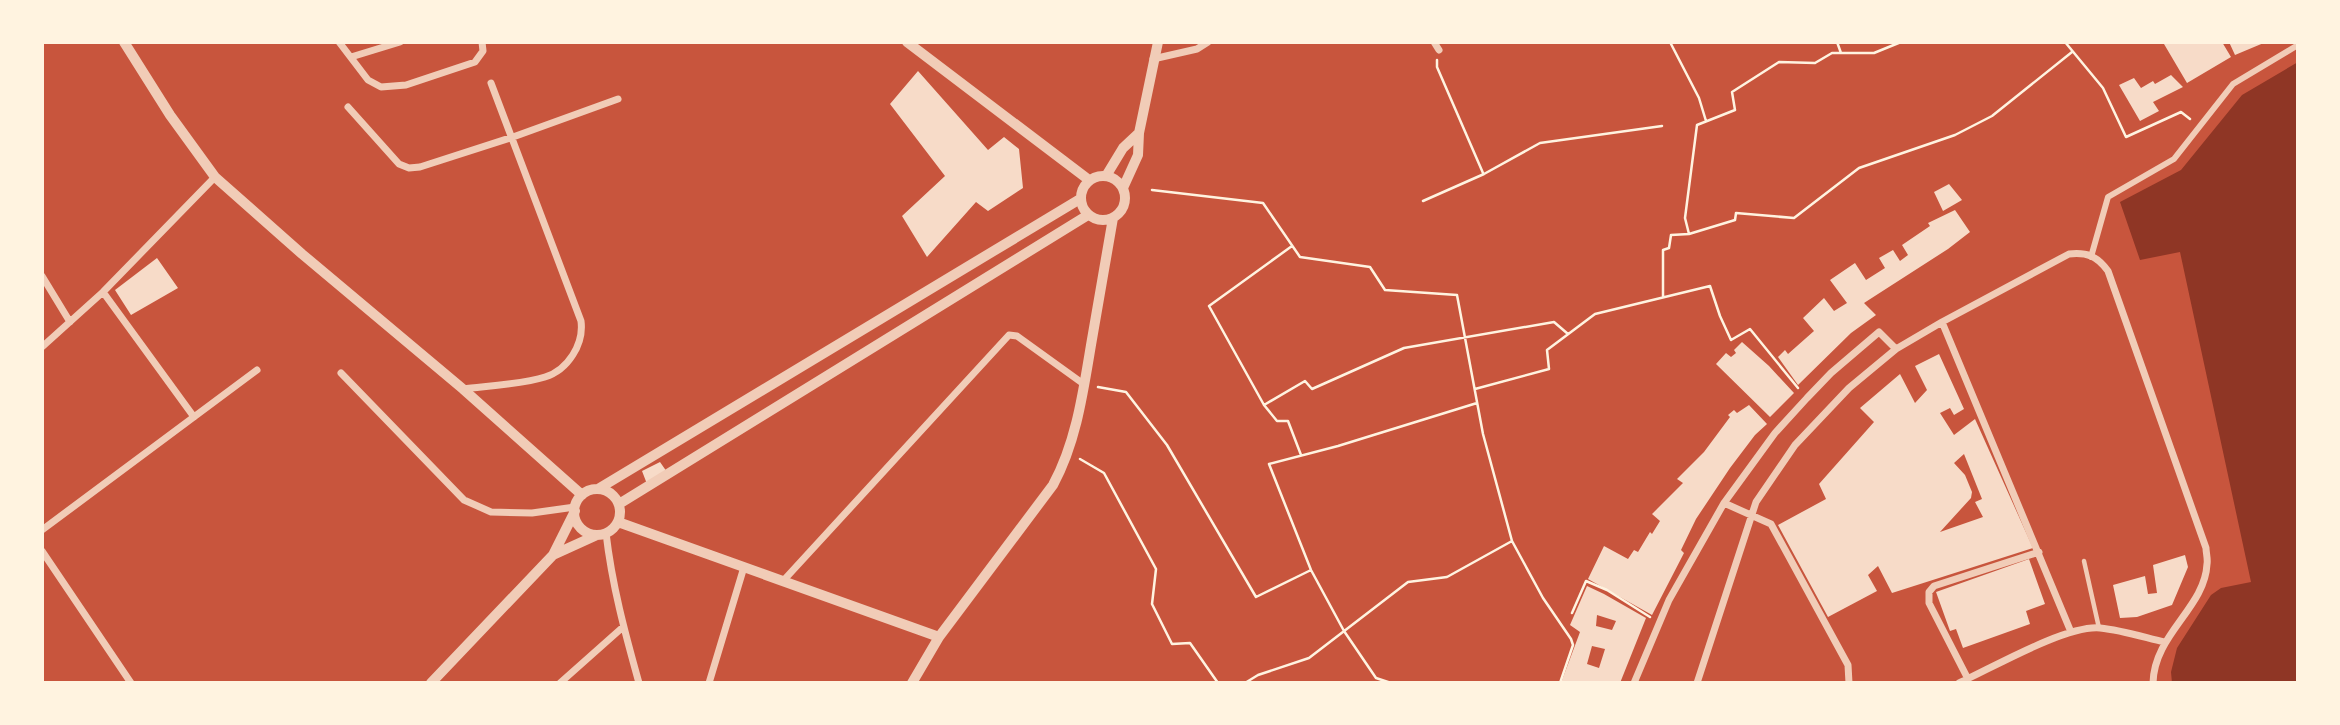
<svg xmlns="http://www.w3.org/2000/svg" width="2340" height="725" font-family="Quicksand,sans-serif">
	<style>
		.water { fill: #8f3625 }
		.building { fill: #f7dbc8; fill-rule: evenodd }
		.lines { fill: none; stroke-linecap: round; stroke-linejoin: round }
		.path { stroke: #fff3e0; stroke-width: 2.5 }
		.service { stroke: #f1ccb7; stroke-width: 4.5 }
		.pedestrian { stroke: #f1ccb7; stroke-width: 6 }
		.minor { stroke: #f1ccb7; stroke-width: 7 }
		.tertiary { stroke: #f1ccb7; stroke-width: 10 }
	</style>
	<rect width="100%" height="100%" fill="#c8553d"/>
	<path class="water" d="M2298,62v621h-126l-1,-11 6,-24 34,-53 10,-7 30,-6 -71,-330 -40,8 -20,-58 61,-32 61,-75z"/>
	<path class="building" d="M2168,42h54l9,15 -44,26 -23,-39z
		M2229,42h37l-31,13z
		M918,71l70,79 16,-13 15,12 4,39 -35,23 -12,-9 -49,55 -25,-41 43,-40 -55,-72z
		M2171,75l12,12 -30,15 6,9 -19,10 -21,-36 15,-7 7,10 12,-7 2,3z
		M1949,184l13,16 -19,11 -9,-19z
		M1955,210l15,22 -22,17 -84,54 12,12 -25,18 -53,52 -20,-28 7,-7 3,4 26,-23 -11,-13 21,-20 10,13 13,-8 -17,-23 25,-17 11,17 19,-12 -6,-10 14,-8 7,11 8,-6 -6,-10 28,-19 -2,-3z
		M157,258l21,30 -47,27 -16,-25z
		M1742,342l27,24 25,27 -24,24 -54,-53 10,-11 5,4 5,-4 -2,-3z
		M1939,354l25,55 -10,6 -4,-7 -10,5 14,22 21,-16 58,129 -141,45 -14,-27 -10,9 9,16 -49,26 -50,-92 48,-26 -7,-15 55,-62 -14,-14 40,-34 15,29 12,-13 -12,-24zM1964,454l18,45 -7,3 8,15 -43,15 31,-34 1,-6 -7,-17 -11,-12z
		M1749,405l18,19 -12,11 -25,33 -34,51 -15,31 3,3 -32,62 -64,-36 16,-33 24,13 6,-9 4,2 12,-20 2,2 8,-13 -8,-7 31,-31 -6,-4 27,-27 26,-35 -2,-2 6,-5 3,3z
		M660,462l7,10 -20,12 -5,-13z
		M2185,555l3,12 -16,38 -35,12 -17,1 -7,-33 32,-9 3,18 9,-1 -4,-28z
		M2029,559l16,45 -19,7 4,13 -67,24 -7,-19 -6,2 -14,-39z
		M1587,586l17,8 42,24 -26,65h-59l19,-51 -10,-7zM1597,615l19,6 -4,9 -16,-4zM1592,646l13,3 -6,19 -12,-4z"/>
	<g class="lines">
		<path class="path" d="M1670,42l29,56 7,23
			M1837,42l4,11
			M2065,42l38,46 23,49 55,-25 9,7
			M1437,60v7l46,106
			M1152,190l111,13 37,54 70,10 15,23 72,5 26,139 29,107 31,57 28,41 2,6 -13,38
			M1423,201l61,-27 56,-31 122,-17
			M1689,234l-4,-16 12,-93 38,-15 -3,-18 47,-30 36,1 17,-10h42l27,-11
			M1292,246l-83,60 55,99 13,16h11l13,34
			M1663,296v-46l6,-2 2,-13 18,-1 46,-14 1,-7 58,5 65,-50 96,-33 37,-19 80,-64
			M1098,387l28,5 41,53 89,152 55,-27
			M1475,389l74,-20 -2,-19 48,-36 115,-28 10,30 11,24 19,-11 48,59
			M1264,405l41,-24 7,8 92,-41 150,-26 14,12
			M1080,459l24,14 52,96 -4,35 20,40 18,-1 28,40
			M1572,613l14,-32 21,9 43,27
			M1245,683l13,-8 51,-17 99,-76 39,-5 65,-36
			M1391,683l-15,-5 -32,-47 -33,-61 -42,-106 69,-18 139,-43"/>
		<path class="service" d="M2084,561l15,67"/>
		<path class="pedestrian" d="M2091,257l17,-60 66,-38 59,-75 65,-39"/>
		<path class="minor" d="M339,42l29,38 13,7 25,-2 69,-23 8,-11 -1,-9
			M1434,42l5,8
			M351,57l49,-15
			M1153,59l44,-10 11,-7
			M348,107l51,57 10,4 11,-1 93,-30 105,-38
			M42,276l28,46
			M103,292l91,125
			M1942,322l129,310
			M42,347l61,-55 112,-115
			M341,373l123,127 27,12 41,1 43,-6
			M463,389c24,-3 61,-5 82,-12 23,-7 39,-33 36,-56l-90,-238
			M1724,503l47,21 77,141 1,18
			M42,530l215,-160
			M606,533c6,52 19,100 33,150
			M42,551l89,132
			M783,581l226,-246 8,1 68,49
			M1968,679l-39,-76v-11l5,-6 105,-34
			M560,683l63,-56
			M709,683l35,-116
			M1634,683l35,-83 55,-97 51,-70 32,-35 24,-25 48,-41 17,17
			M1697,683l59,-181 39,-57 54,-57 47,-39 46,-27 127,-68c18,-2 28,2 39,17l98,277c0,5 2,11 1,16 -2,44 -53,70 -54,119
			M1959,683c33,-15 107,-58 141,-55 21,2 43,9 64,14"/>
		<path class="tertiary" d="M124,42l46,73 45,62 87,77 161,135 119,106
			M907,42l182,138
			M1081 198a22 22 0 1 1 44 0a22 22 0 1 1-44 0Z
			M1106,176l17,-28 16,-15
			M1123,188l15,-33 1,-22 19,-91
			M598,489l482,-290
			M574 512a23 23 0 1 1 46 0a23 23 0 1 1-46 0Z
			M619,504l469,-289
			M618,522l321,115
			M553,555l44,-20
			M431,683l122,-128 22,-44
			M912,683l27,-46 114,-152c23,-42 30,-92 38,-140 7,-42 15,-85 22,-127"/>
	</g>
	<rect width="2340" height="725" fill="none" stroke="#fff3e0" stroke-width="88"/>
</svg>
